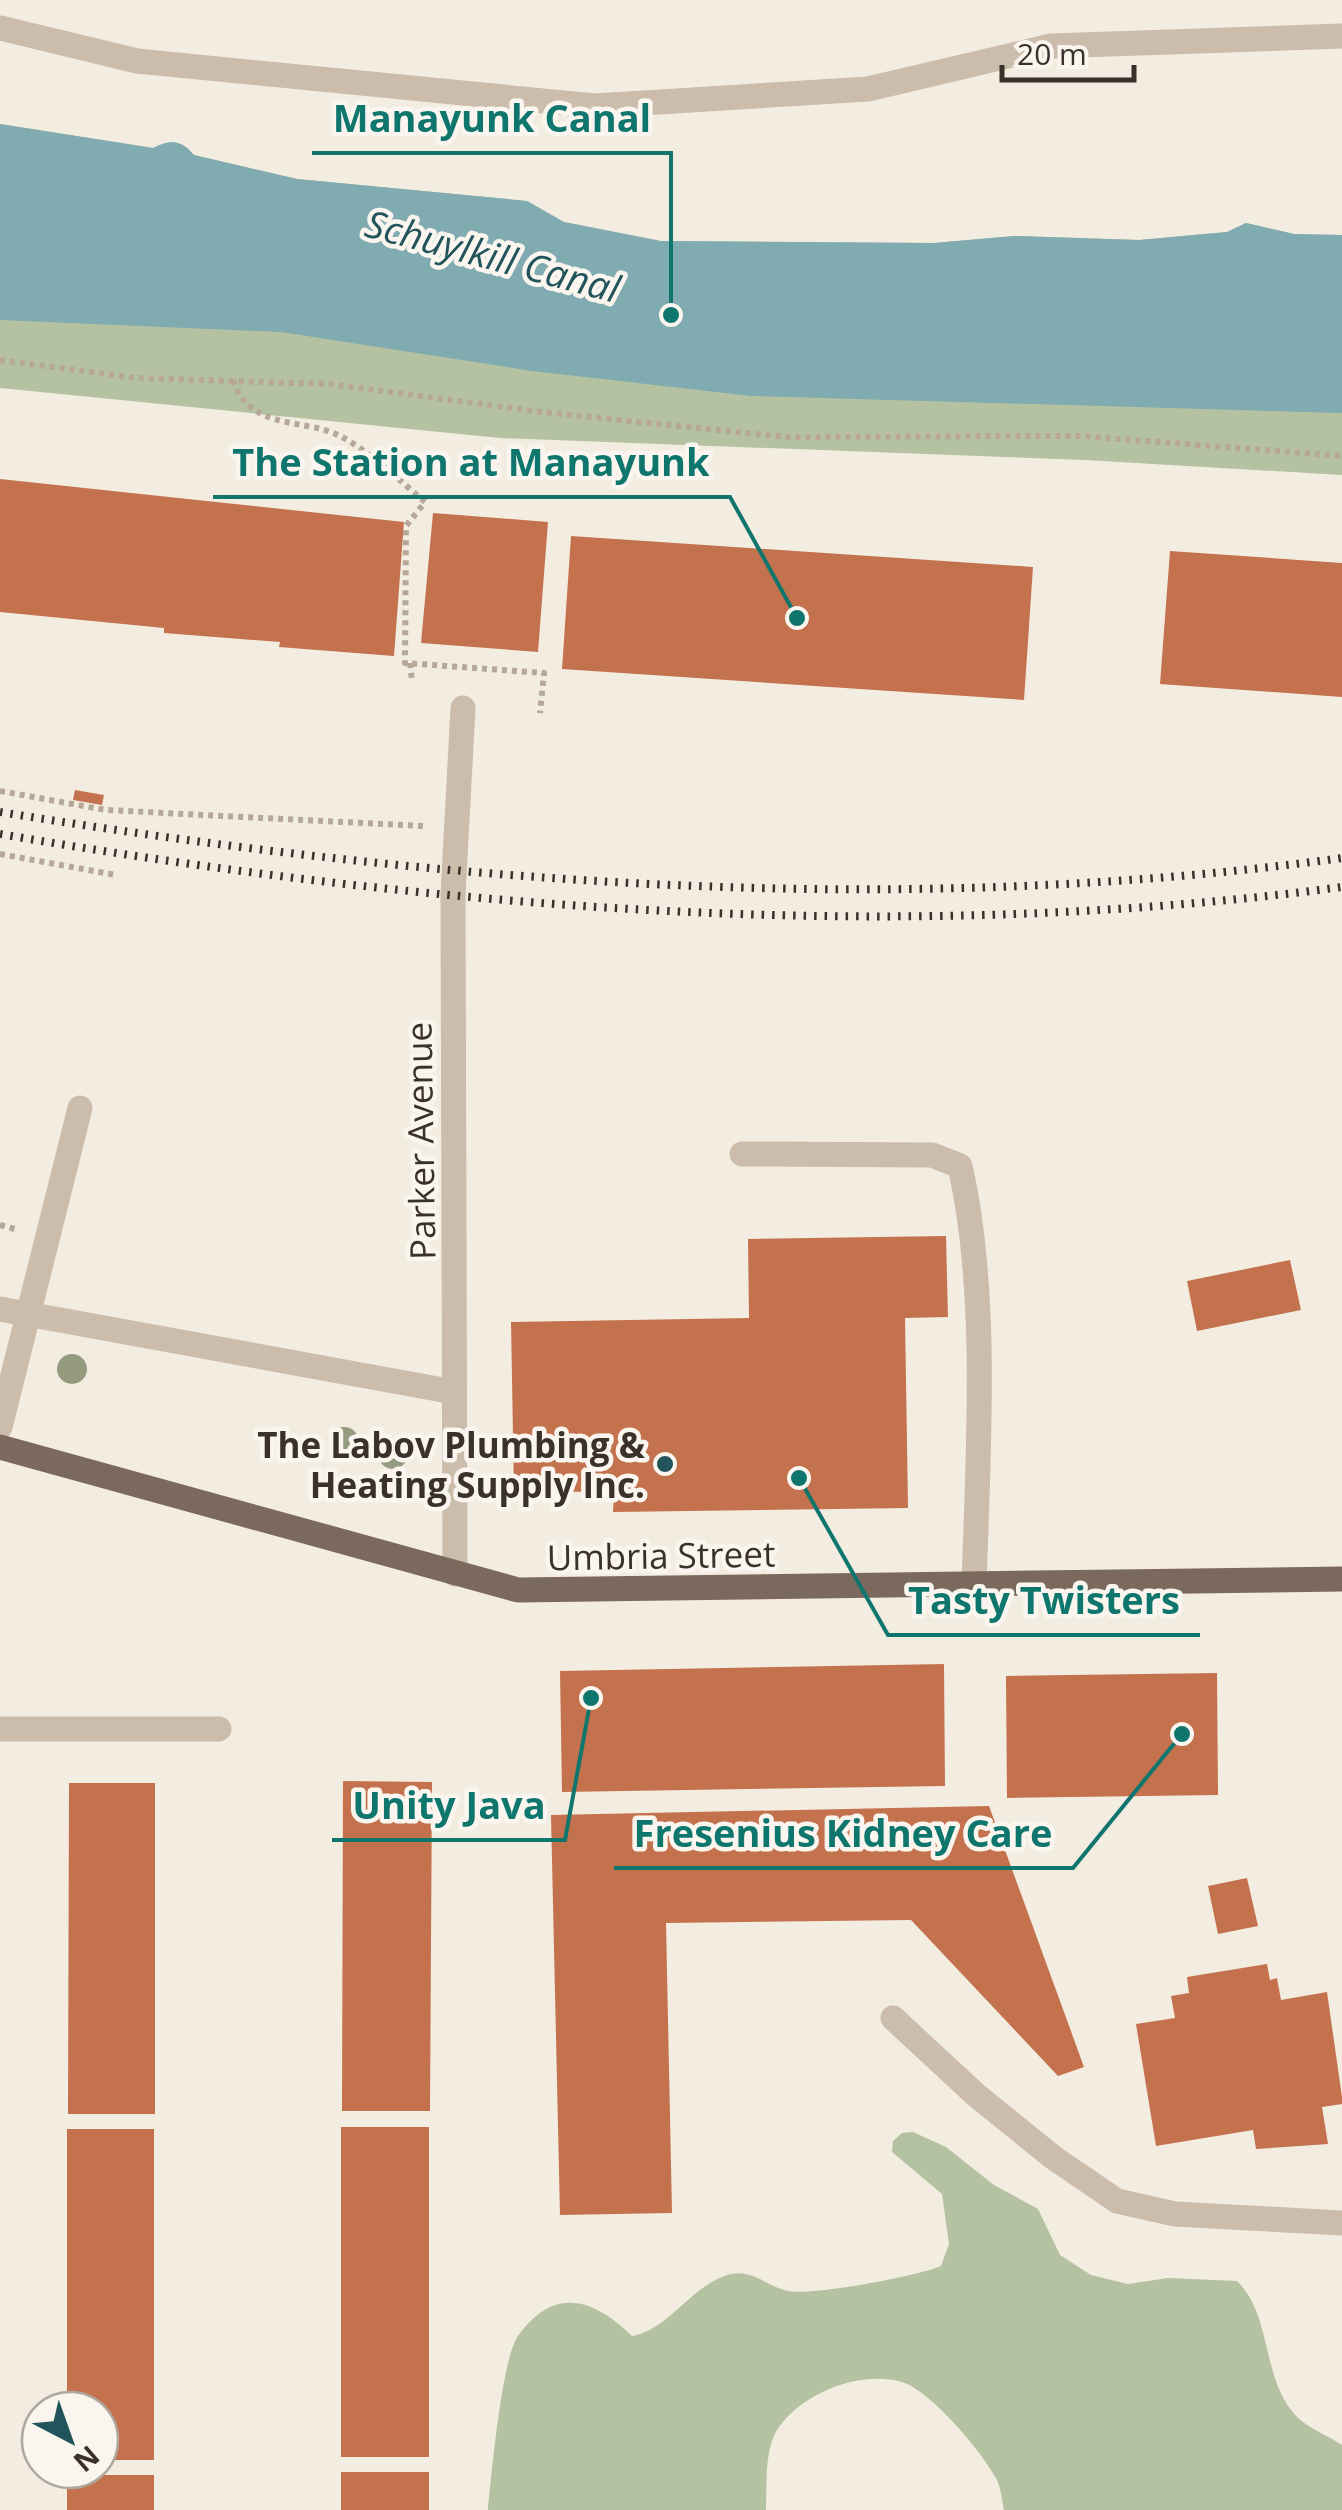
<svg xmlns="http://www.w3.org/2000/svg" width="1342" height="2510" font-family="'Open Sans',sans-serif">
	<style>
		.green { fill: #b5c2a1 }
		.water { fill: #80abb0 }
		.building { fill: #c4724e }
		.lines { fill: none; stroke-linecap: round; stroke-linejoin: round }
		.path { stroke: #b7a797; stroke-width: 6; stroke-dasharray: 5 5; stroke-linecap: butt }
		.minor { stroke: #cbbcac; stroke-width: 25 }
		.major { stroke: #7b695d; stroke-width: 25 }
		.rail { stroke: #3a312b; stroke-width: 8; stroke-dasharray: 2.5 8; stroke-linecap: butt }
		.tree { fill: #949b7f }
		.poi-dot { fill: #21545b; stroke: #faf5ee; stroke-width: 4 }
		.labels { text-anchor: middle; dominant-baseline: central; stroke-width: 9; stroke-linejoin: round; paint-order: stroke }
		.street-label { font-size: 35px; fill: #3a312b; stroke: #faf5ee }
		.poi-label { font-size: 35px; font-weight: bold; fill: #3a312b; stroke: #faf5ee; text-anchor: end }
		.water-label { font-size: 38px; font-style: italic; fill: #21545b; stroke: #faf5ee }
		.leader { fill: none; stroke: #0f766e; stroke-width: 4 }
		.callout-dot { fill: #0f766e; stroke: #faf5ee; stroke-width: 4 }
		.callout-label { font-size: 38px; text-anchor: middle; font-weight: bold; fill: #0f766e; stroke: #faf5ee; stroke-width: 9; stroke-linejoin: round; paint-order: stroke }
	</style>
	<rect width="100%" height="100%" fill="#f3ece1"/>
	<path class="green" d="M0,124l153,24c18,-9 28,-8 41,7l103,24 230,22 37,21 96,19 274,2 80,-7 125,4 88,-8 19,-9 48,11 48,1v240l-257,-15 -585,-22 -500,-50z
		M913,2132l33,15 48,38 44,24 22,46 31,20 37,9 40,-6 69,3c34,33 25,91 54,129 14,18 33,23 51,35v65h-338c-2,-10 -3,-21 -7,-30 -14,-27 -66,-89 -95,-98 -41,-12 -98,10 -123,45 -15,20 -12,59 -13,83h-278c3,-32 14,-152 30,-174 36,-50 75,-38 114,0 35,-6 57,-46 90,-59 28,-12 42,9 66,14 24,5 130,-15 153,-25l8,-22 -7,-50 -50,-42 1,-11 9,-8z"/>
	<path class="water" d="M0,124l153,24c18,-9 28,-8 41,7l103,24 230,22 37,21 97,19 273,2 80,-7 125,4 88,-8 19,-9 48,11 48,1v178l-591,-17 -219,-25 -251,-39 -281,-12z"/>
	<path class="building" d="M0,479l404,43 -10,134 -115,-9 1,-5 -116,-9v-5l-164,-16z
		M433,513l115,9 -10,130 -117,-9z
		M571,536l462,31 -9,133 -462,-31z
		M1170,551l172,12v134l-182,-13z
		M75,790l29,5 -2,10 -29,-5z
		M946,1236l2,81 -43,1 3,190 -295,4 1,-21 -100,2 -3,-171 238,-4 -1,-79z
		M1290,1260l11,50 -104,21 -10,-50z
		M944,1664l1,122 -383,6 -2,-121z
		M1217,1673l1,122 -211,3 -1,-122z
		M343,1781l89,1 -2,329h-88z
		M69,1783h86v331h-87z
		M989,1806l95,261 -26,9 -147,-156 -245,3 6,290 -112,2 -9,-400z
		M1247,1878l11,48 -40,8 -10,-48z
		M1267,1964l3,16 7,-2 4,22 46,-8 15,105v7l-20,3 6,37 -72,5 -3,-19 -97,16 -20,-122 39,-6 -4,-22 18,-3 -2,-16z
		M341,2127h88v330h-88z
		M67,2129h87v331h-54v-50h-33z
		M341,2472h88v38h-88z
		M67,2475h87v35h-87z"/>
	<g class="lines">
		<path class="path" d="M0,360l135,18 194,6 213,28 244,25 295,-1 261,20
			M233,380c17,51 70,38 105,55 30,15 61,45 87,67l-19,24 -1,137 139,10 -4,40
			M410,663l2,18
			M0,791l106,19 318,16
			M0,854l116,21
			M0,1225l18,5"/>
		<path class="minor" d="M0,28l137,33 458,45 273,-17 183,-43 291,-10
			M742,1154l190,1 28,11c29,128 18,288 14,419
			M0,1309l454,83
			M0,1427l80,-319
			M455,1574l-2,-679 10,-187
			M0,1729h219
			M893,2018l83,77 78,63 63,43 58,13 167,9"/>
		<path class="major" d="M0,1447l518,143 824,-11"/>
		<path class="rail" d="M0,812c443,72 895,107 1342,46
			M0,834c442,76 896,112 1342,53"/>
	</g>
	<g class="tree">
		<circle cx="72" cy="1369" r="15"/>
		<circle cx="344" cy="1442" r="15"/>
		<circle cx="393" cy="1454" r="15"/>
	</g>
	<circle class="poi-dot" cx="665" cy="1464" r="10"/>
	<g class="labels">
		<g class="street-label">
			<text transform="translate(420 1141) rotate(-91)">Parker Avenue</text>
			<text transform="translate(661 1555) rotate(-1)">Umbria Street</text>
		</g>
		<g class="poi-label">
			<text x="645" y="1444">The Labov Plumbing &amp;<tspan x="645" dy="40">Heating Supply Inc.</tspan></text>
		</g>
		<g class="water-label">
			<text transform="translate(493 255) rotate(15)">Schuylkill Canal</text>
		</g>
	</g>
	<path class="leader" d="M671 315L671 153H312M797 618L730 497H213M799 1478L888 1635H1200M591 1698L565 1840H332M1182 1734L1073 1868H614"/>
	<g class="callout-dot">
		<circle cx="671" cy="315" r="10"/>
		<circle cx="797" cy="618" r="10"/>
		<circle cx="799" cy="1478" r="10"/>
		<circle cx="591" cy="1698" r="10"/>
		<circle cx="1182" cy="1734" r="10"/>
	</g>
	<g class="callout-label">
		<text x="492" y="132">Manayunk Canal</text>
		<text x="471" y="476">The Station at Manayunk</text>
		<text x="1044" y="1614">Tasty Twisters</text>
		<text x="449" y="1819">Unity Java</text>
		<text x="843" y="1847">Fresenius Kidney Care</text>
	</g>
	<g transform="translate(70 2440) rotate(139)"><circle r="48" fill="#faf5ee" stroke="#ada7a0" stroke-width="2.5"/>
	<path d="M0-8L18 38L0 25L-18 38Z" fill="#21545b"/>
	<text y="-15" font-size="28" font-weight="bold" text-anchor="middle" fill="#3a312b">N</text>
	</g>
	<path d="M1002 65v15h132v-15" fill="none" stroke="#3a312b" stroke-width="5"/>
	<text x="1017" y="65" font-size="30" fill="#3a312b" stroke="#faf5ee" stroke-width="8" paint-order="stroke">20 m</text>
</svg>
